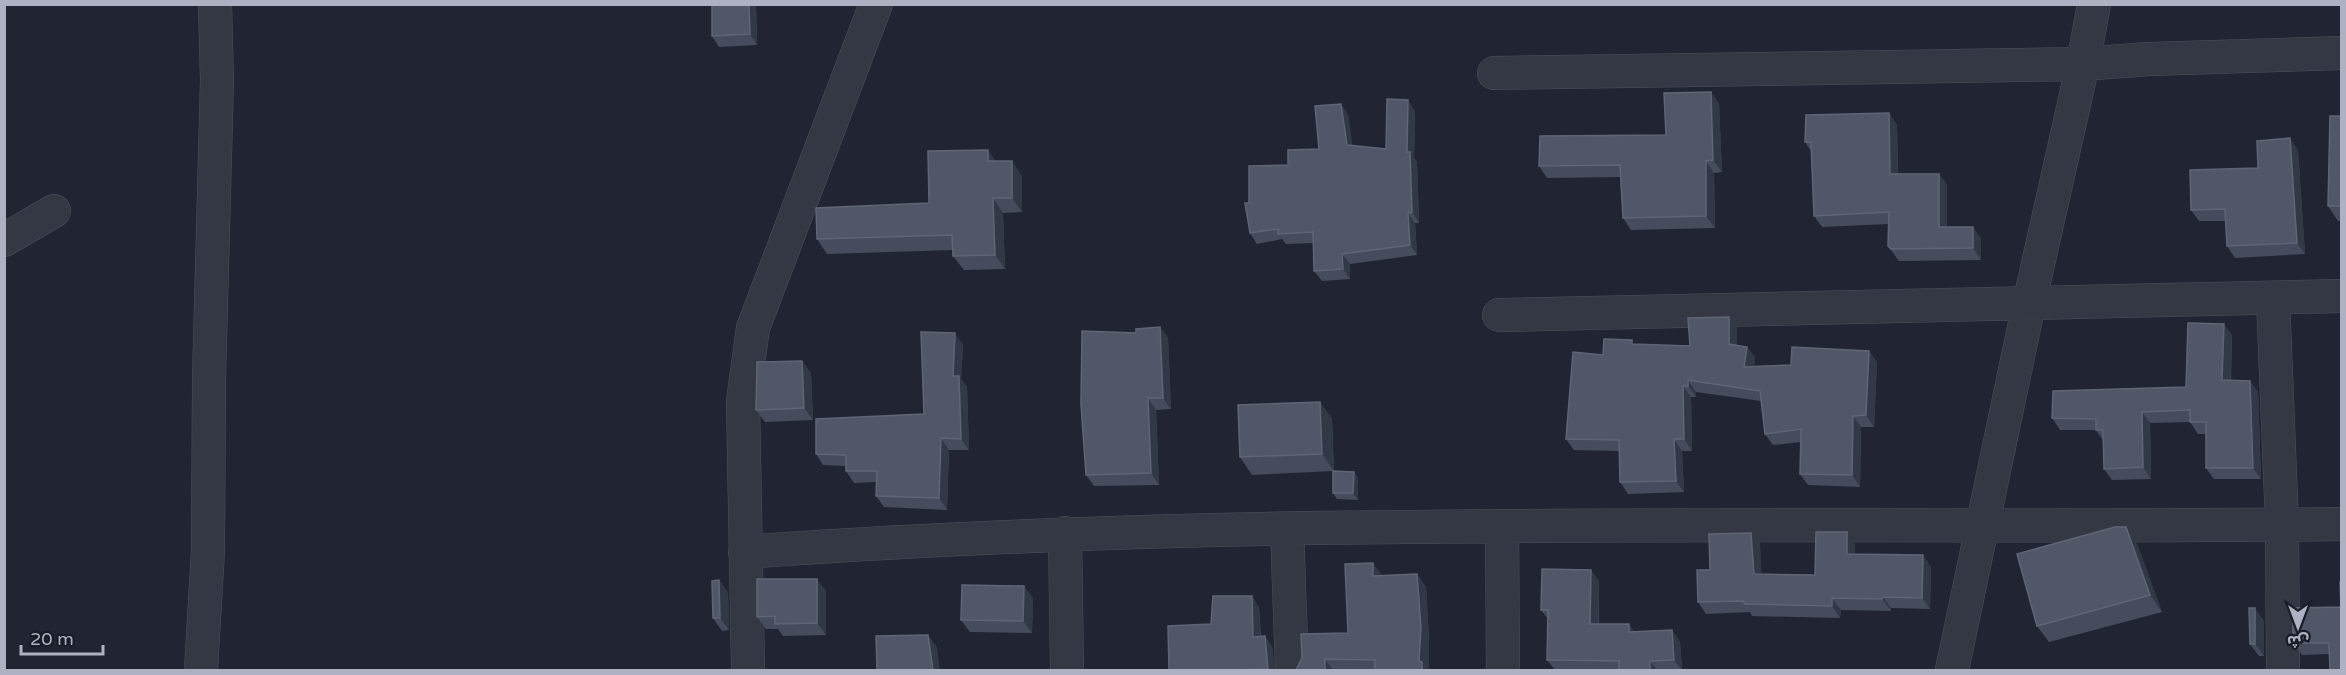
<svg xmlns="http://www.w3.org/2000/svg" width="2346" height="675" font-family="'Varela Round','Noto Sans Arabic',sans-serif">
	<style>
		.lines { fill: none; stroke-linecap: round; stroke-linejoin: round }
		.minor-casing { stroke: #4e525f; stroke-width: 34 }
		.minor { stroke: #343744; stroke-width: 33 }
		.wall { fill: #474c5c }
		.shaded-wall { fill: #333847 }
		.building { fill: #525767; stroke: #606575; stroke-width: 1.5 }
	</style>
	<rect width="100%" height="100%" fill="#212533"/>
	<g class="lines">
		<g class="minor-casing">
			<path id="minor" d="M1494,73l589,-9 66,-5 193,-6
				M4,240l50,-29
				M2273,298l9,226 1,146
				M1499,315l843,-19
				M1502,527l1,143
				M1287,529l5,141
				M1065,533l2,137
				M745,552c531,-39 1064,-22 1597,-28
				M201,670l7,-120 1,-171 8,-299 -2,-76
				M748,670l-5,-269 10,-73 123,-324
				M1952,670l77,-366 54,-240 11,-60"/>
		</g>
		<use href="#minor" class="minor"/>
	</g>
	<path class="wall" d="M756,4l1,41 -38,2 -7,-11z
		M1711,92l8,12 3,68 -8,1 1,55 -84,2 -8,-12 -3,-41 -73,1 -8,-12 127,-31z
		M1415,111l-1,47 3,4 2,61h-4l2,32 -67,9v15l-28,2 -8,-10 -1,-28 -27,1 -4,-5 -25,5 -7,-11 -1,-30 39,-38 31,-16 29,-35 4,31 34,4z
		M1889,113l8,12 1,49h41l8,11v42h26l8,12v21l-82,1 -11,-15 1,-22 -67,3 -8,-11 -3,-65 -6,-9z
		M2342,116v105h-4l-10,-15z
		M2298,150l7,104 -70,4 -8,-12 -1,-25h-27l-8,-11 67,-42z
		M996,161l26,15v36l-19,1 2,56 -41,1 -11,-14v-6l-126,4 -10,-15 112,-36z
		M1729,317l8,11v18l10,1 8,11 -1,8 37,-1 78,-14 8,11 -3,65h-13l-1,60 -52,-2 -8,-11 1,-32 -28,3 -8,-11 -4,-33 -65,-9v5h-5l1,54h-10l2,41 -56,2 -8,-12v-31l-46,-1 -8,-11 37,-84 31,-11 56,2z
		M1160,327l8,11 3,71 -15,1 3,75 -65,1 -8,-11 50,-142z
		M2232,335l-1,45 19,1 8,11 3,87h-47l-8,-11v-34h-8l-8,-12 -40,1 1,56 -39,1 -8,-11 -1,-29 -7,-10h-36l-8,-12 134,-31z
		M963,345l-2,34 6,8 2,63h-20l-2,60 -63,-3 -8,-11 1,-14 -23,1 -8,-12v-5l-23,-1 -7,-11 108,-40z
		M802,361l9,12 2,47 -48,2 -9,-12z
		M1320,402l12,17 2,52 20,1 4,6v22l-21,-1 -4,-6v-22l-81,4 -12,-18z
		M1751,533l9,11 1,30 54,1 40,-31v10l76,13 -1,42 -39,-1v3l-50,-1 -1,8 -88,-2 -2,-4 -44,2 -8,-12 12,-32z
		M2137,544l25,68 -113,30 -12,-16z
		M1417,574l9,13 3,52v31h-133l52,-37 34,-57z
		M719,580l9,13 1,37 -7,1 -9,-13z
		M1599,581v43h30l5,8 38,-2 8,12 2,28h-127l-8,-10 1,-41 -7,-9z
		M826,591v44l-43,1 -5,-7h-12l-9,-12z
		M1033,598l-1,35 -62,-1 -9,-12z
		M1259,607l2,29h4l7,11 3,23h-106l42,-46z
		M2341,607l1,63 -12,-16 -28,1 -9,-12z
		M2264,621v35h-5l-9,-12z"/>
	<path class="shaded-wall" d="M749,4h7l1,41 -7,-11z
		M1711,92l8,12 3,68 -9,-12z
		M1408,100l7,11 -1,47 3,4 2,61 -7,-11 -5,-60z
		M1341,104l7,10 6,41 -7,-10z
		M1889,113l8,12 1,60 -8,-11z
		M2290,138l8,12 7,104 -8,-11z
		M988,150l10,14 -10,-3z
		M1012,161l10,15v36l-10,-14z
		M1706,161l8,12 1,55 -9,-12z
		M1939,174l8,11v54l-8,-12z
		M993,198l10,15 2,56 -10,-14z
		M1408,213l7,10 2,32 -7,-10z
		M1973,227l8,12v21l-8,-12z
		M1342,254l8,10v15l-7,-10z
		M1729,317l8,11v28l-8,-12z
		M2224,324l8,11 -2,56 -8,-11z
		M1160,327l8,11 3,71 -8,-11z
		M955,333l8,12 -2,34 6,8 2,63 -8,-11 -8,-63z
		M1747,347l8,11 -3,20 -8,-11z
		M1869,351l8,11 -3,65 -8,-12z
		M802,361l9,12 2,47 -9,-12z
		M1688,380l8,12v5l-8,-11z
		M2250,381l8,11 3,87 -8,-11z
		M1683,386l8,11 1,54 -8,-12z
		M1148,398l8,12 3,75 -8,-12z
		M1320,402l12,17 2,52 -12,-17z
		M2142,412l8,11 1,56 -8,-12z
		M1853,416l8,11 -1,60 -8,-12z
		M941,438l8,12 -2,60 -8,-12z
		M1674,439l8,12 2,41 -8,-11z
		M1354,472l4,6v22l-5,-7z
		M2126,527l11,17 25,68 -12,-17z
		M1847,532l8,12v22l-8,-12z
		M1751,533l9,11 2,41 -8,-11z
		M1923,555l8,12 -1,42 -8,-11z
		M1373,563l9,12 -9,1z
		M1591,570l8,11 -1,54 -8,-11z
		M1417,574l9,13 3,52v31h-7l-3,-9z
		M817,579l9,12v44l-9,-12z
		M719,580l9,13 1,37 -9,-12z
		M1024,586l9,12 -1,35 -9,-12z
		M1252,596l7,11 2,40 -8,-10z
		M1883,597l8,11v3l-9,-12z
		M1832,598l9,12 -1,8 -8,-12z
		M2255,608l9,13v35l-9,-12z
		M1629,624l8,12 -8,-4z
		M1672,630l8,12 2,28 -8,-10z
		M928,635l9,12 3,23h-7z
		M1265,636l7,11 3,23h-5l-2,-1z
		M1325,659l8,11h-8z
		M1650,661l7,9h-7z"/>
	<path class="building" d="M712,4h37l1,30 -38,2z
		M1711,92l2,68 -7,1v55l-83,2 -3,-53 -81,1 1,-30 126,-1 -2,-42z
		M1387,99l21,1 -1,52h3l2,60 -4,1 2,32 -68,9 1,15 -29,2 -1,-39 -35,2v-5l-28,4 -5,-30h4v-37l39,-1v-15l31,-1 -4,-43 26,-2 6,41 39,4z
		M1889,113l1,61h49v53h34v21l-82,1 -3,-3 1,-34 -75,4 -3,-74h-6l1,-27z
		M2330,116h12v90h-14z
		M2290,138l7,105 -70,3 -2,-37 -34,1 -1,-40 68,-2 -1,-27z
		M988,150v11h24v37h-19l2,57 -42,1 -1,-21 -135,4 -1,-31 113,-5 -1,-52z
		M1729,317v27l18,3 -3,20 47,-2 1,-18 77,4 -3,64 -13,1 -1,59 -52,-1 1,-45 -36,5 -5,-43 -72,-11v6h-5l1,53h-10l2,42 -56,1 -1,-42 -53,-1 7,-87 30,3 1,-16 28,1v4l58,2 -2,-28z
		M2188,323l36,1 -2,56 28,1 3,87h-47v-46h-16v-12l-48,2 1,55 -39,2 -1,-39h-7v-11l-44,-1 1,-27 133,-4z
		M1160,327l3,71h-15l3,75 -65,2 -5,-71 1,-73 54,2v-4z
		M921,332l34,1 -2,43h6l2,63 -20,-1 -2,60 -63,-2 1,-25h-31v-16l-30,-1v-35l108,-5z
		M802,361l2,47 -48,2 1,-48z
		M1320,402l2,52 -82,3 -2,-52z
		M1333,471l21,1 -1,21h-20z
		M2115,527h11l24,68 -113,31 -20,-72z
		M1816,532h31v22l76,1 -1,43 -39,-1 -1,2 -50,-1v8l-88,-2v-3l-46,1 -1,-32h13l-1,-36 42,-1 3,41 61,1z
		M1373,563v13l44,-2 4,53 -2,34 3,1v8h-47v-10l-50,-1v11h-29l6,-12 -1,-24 47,-1 -3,-69z
		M1542,569l49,1 -1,54h39v8l43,-2 2,30 -24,1v9h-31v-9l-72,-1 1,-50h-7z
		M757,579h60v44l-42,1v-8l-18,1z
		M719,580l1,38h-7l-1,-37z
		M2340,582h2v88h-12l-1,-27h-36v-35l48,-1z
		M962,585l62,1 -1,35 -62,-1z
		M1213,596h39l1,41 12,-1 3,33 -48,1h-51l-1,-44 43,-2z
		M2249,608h6v36h-5z
		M928,635l5,35h-56l-1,-34z"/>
	<rect width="2346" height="675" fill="none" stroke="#aeb1c1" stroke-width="12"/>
	<g transform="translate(2298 627) rotate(180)" stroke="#191d28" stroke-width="4.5" paint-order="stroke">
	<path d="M0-4.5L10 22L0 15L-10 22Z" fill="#aeb1c1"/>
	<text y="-9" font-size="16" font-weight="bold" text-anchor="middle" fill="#aeb1c1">ش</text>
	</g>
	<path d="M21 645v9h82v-9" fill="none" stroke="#aeb1c1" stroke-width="3"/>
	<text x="30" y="645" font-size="18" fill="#aeb1c1" stroke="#191d28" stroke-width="4.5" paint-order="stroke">20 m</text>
</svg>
